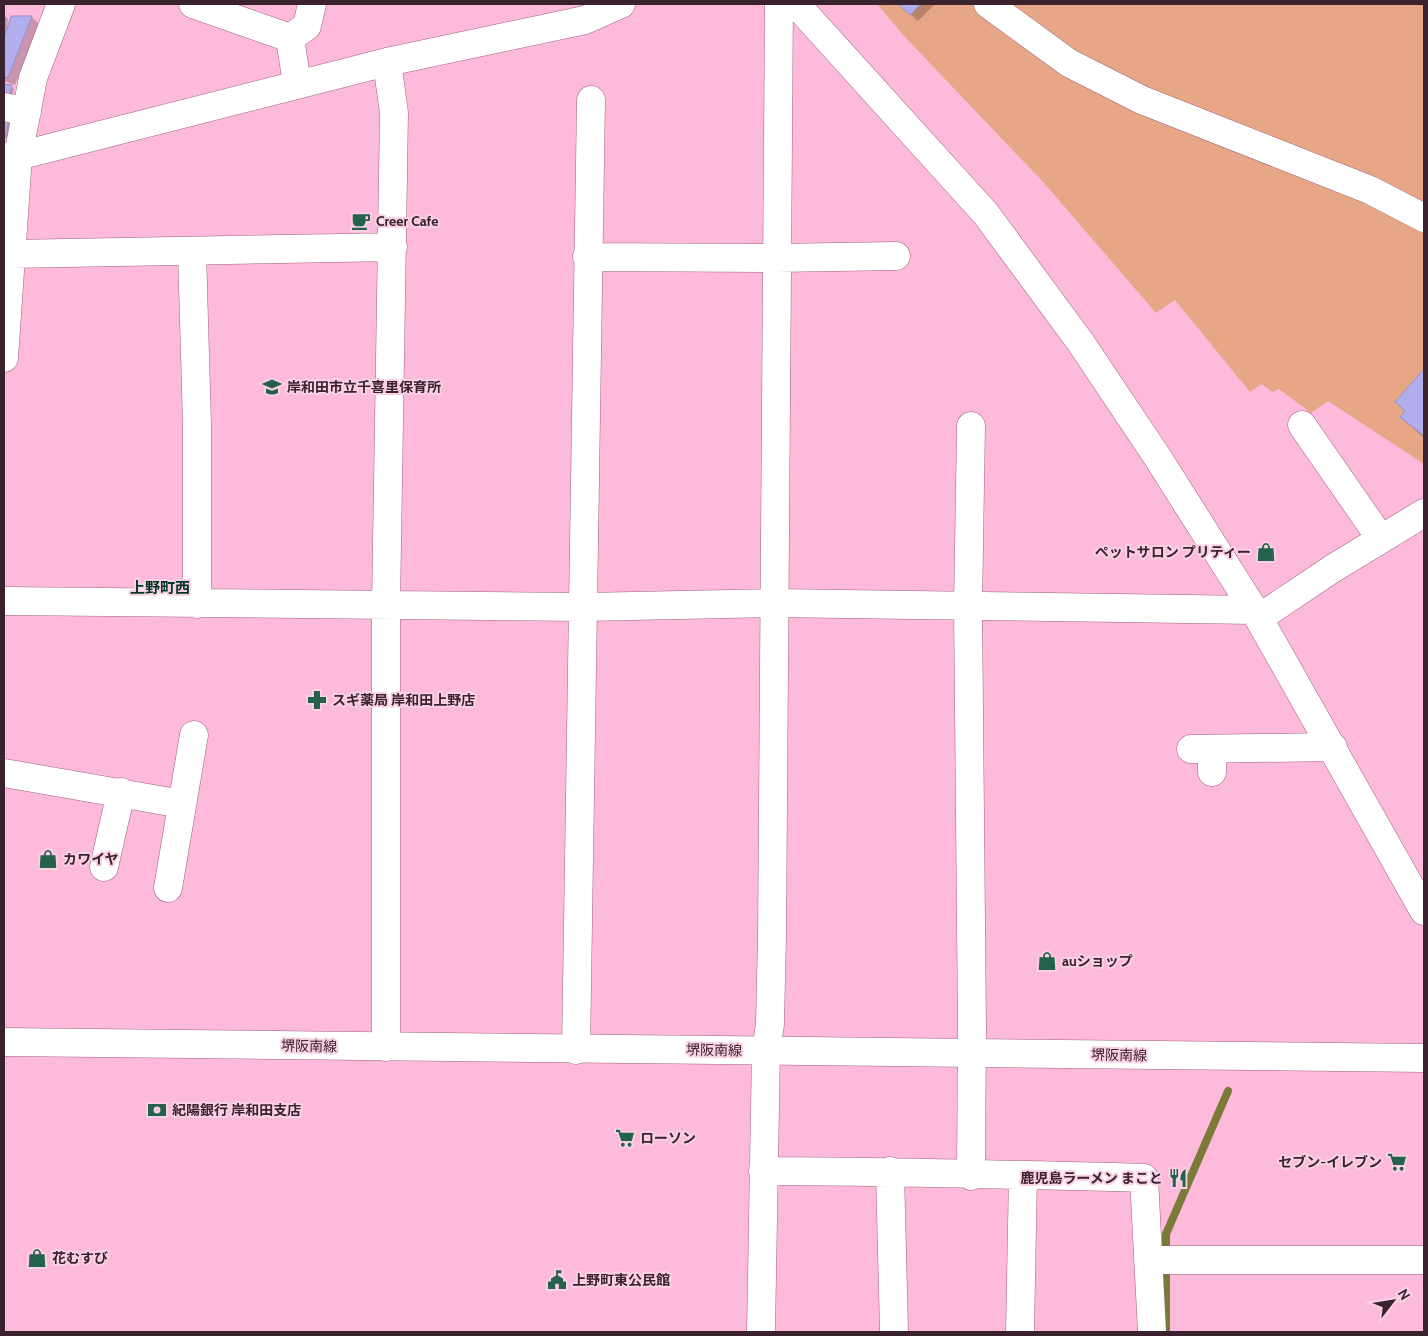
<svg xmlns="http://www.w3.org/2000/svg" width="1428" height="1336" font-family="Cabin,'Noto Sans JP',sans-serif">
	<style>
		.green { fill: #e7a787 }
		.shadow { fill: #0003 }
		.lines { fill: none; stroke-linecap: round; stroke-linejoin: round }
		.stream { stroke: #7c7a38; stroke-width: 8 }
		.building { fill: #b2adec; stroke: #9590cb }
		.minor-casing { stroke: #9d6281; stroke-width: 29 }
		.major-casing { stroke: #9d6281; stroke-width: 29 }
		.minor { stroke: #fff; stroke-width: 28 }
		.major { stroke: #fff; stroke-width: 28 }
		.labels { text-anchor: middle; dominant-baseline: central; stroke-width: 4; stroke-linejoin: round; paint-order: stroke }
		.poi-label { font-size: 14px; font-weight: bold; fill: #3b222f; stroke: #fad1e4; text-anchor: start }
		.street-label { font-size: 14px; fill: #3b222f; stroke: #fad1e4 }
		.neighbourhood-label { font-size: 15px; font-weight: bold; fill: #013627; stroke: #fad1e4 }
	</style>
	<rect width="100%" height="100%" fill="#fdbadb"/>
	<path class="green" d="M877,4h547v460l-96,-63 -17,12 -32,-24 -7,3 -10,-8 -12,8 -75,-92 -19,13 -112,-130 -140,-147z"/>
	<path class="shadow" d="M899,4h36l-17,17z
		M4,15l4,4 -1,6 2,1 2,-9h21l7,7 -24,61 -11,-4z
		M4,85l7,1 3,3 -3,14 -7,-2z
		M4,114l8,5 -3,19h-5z
		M1424,370v68l-23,-21 5,-6 -9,-9z"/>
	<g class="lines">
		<path class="stream" d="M1166,1250v-16l62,-143
			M1166,1332v-65"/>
	</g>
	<path class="building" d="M898,4h23l-11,11z
		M11,16h21l-24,62 -4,-1v-39z
		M4,84l8,1 -4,16 -4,-1z
		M4,113l6,1 -4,21h-2z
		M1424,369v67l-24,-19 5,-6 -10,-9z"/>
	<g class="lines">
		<g class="minor-casing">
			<path id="minor" d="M193,4l97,34 7,46
				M796,4l190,210 95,129 77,115 96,152 170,301
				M988,4l81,59 73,37 228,90 54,28
				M290,38l17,-12 5,-22
				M4,107l23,5
				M4,157l14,-1 369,-94
				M192,251l5,173v180
				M11,254l382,-7
				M587,257l190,1 119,-2
				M4,358l14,-202 15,-78 28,-74
				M1302,425l79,114
				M4,601l580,6 190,-4 480,7
				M1259,618l73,-49 92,-56
				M1191,749l142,-2
				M1212,772v-23
				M4,773l178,31
				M104,867l17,-75
				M168,888l26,-153
				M386,1047v-441l8,-493 -7,-51 198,-42 36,-16
				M576,1050l15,-950
				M763,1171c127,0 254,4 381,7l8,154
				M890,1171l4,161
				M971,1176l1,-148 -4,-422 3,-180
				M1148,1260h276
				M761,1332l5,-281 4,-27 2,-87 7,-933
				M1020,1332l3,-157"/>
		</g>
		<g class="major-casing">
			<path id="major" d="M4,1042l1420,16"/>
		</g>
		<use href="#minor" class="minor"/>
		<use href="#major" class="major"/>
	</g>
	<defs>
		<g id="cafe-bare" transform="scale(1.5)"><path d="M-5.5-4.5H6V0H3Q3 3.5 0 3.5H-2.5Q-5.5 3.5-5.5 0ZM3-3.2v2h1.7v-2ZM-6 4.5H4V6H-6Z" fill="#25624e" stroke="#fad1e4" stroke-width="2.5" paint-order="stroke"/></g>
		<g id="school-bare" transform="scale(1.5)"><path d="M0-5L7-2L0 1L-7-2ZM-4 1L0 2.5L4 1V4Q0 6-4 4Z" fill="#25624e" stroke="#fad1e4" stroke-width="2.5" paint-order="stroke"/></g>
		<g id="shop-bare" transform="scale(1.5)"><path d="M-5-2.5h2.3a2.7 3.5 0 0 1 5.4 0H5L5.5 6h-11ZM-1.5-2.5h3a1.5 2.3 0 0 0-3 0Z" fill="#25624e" stroke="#fad1e4" stroke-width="2.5" paint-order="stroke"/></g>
		<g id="pharmacy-bare" transform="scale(1.5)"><path d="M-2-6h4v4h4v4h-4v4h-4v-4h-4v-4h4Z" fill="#25624e" stroke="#fad1e4" stroke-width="2.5" paint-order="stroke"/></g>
		<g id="bank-bare" transform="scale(1.5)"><path d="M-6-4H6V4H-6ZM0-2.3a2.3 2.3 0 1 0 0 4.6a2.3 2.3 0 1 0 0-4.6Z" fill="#25624e" stroke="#fad1e4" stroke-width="2.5" paint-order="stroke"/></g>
		<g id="supermarket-bare" transform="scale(1.5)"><path d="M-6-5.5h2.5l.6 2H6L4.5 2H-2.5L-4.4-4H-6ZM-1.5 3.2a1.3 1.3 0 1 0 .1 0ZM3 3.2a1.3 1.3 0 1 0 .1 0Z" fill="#25624e" stroke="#fad1e4" stroke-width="2.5" paint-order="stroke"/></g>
		<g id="restaurant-bare" transform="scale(1.5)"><path d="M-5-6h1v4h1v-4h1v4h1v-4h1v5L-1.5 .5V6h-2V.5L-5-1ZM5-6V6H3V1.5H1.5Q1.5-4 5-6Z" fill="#25624e" stroke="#fad1e4" stroke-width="2.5" paint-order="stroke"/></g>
		<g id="civic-bare" transform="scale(1.5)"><path d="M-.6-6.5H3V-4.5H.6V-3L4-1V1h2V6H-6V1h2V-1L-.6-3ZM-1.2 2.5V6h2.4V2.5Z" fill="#25624e" stroke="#fad1e4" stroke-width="2.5" paint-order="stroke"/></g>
	</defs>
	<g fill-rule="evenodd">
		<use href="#cafe-bare" x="361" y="221"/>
		<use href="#school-bare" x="272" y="387"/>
		<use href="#shop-bare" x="1266" y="552"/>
		<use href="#pharmacy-bare" x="317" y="700"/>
		<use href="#shop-bare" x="48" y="859"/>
		<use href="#shop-bare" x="1047" y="961"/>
		<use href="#bank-bare" x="157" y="1110"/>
		<use href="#supermarket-bare" x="625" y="1138"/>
		<use href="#supermarket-bare" x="1397" y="1162"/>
		<use href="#restaurant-bare" x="1178" y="1178"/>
		<use href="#shop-bare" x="37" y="1258"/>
		<use href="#civic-bare" x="557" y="1280"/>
	</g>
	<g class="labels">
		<g class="poi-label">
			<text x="376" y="221">Creer Cafe</text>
			<text x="287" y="387">岸和田市立千喜里保育所</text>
			<text x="1251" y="552" text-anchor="end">ペットサロン プリティー</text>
			<text x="332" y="700">スギ薬局 岸和田上野店</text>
			<text x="63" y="859">カワイヤ</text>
			<text x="1062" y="961">auショップ</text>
			<text x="172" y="1110">紀陽銀行 岸和田支店</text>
			<text x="640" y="1138">ローソン</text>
			<text x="1382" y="1162" text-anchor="end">セブン-イレブン</text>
			<text x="1163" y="1178" text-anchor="end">鹿児島ラーメン まこと</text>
			<text x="52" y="1258">花むすび</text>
			<text x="572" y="1280">上野町東公民館</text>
		</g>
		<g class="street-label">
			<text transform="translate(309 1046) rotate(1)">堺阪南線</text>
			<text transform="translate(714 1050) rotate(1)">堺阪南線</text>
			<text transform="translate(1119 1055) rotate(1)">堺阪南線</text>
		</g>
		<g class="neighbourhood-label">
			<text x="160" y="588">上野町西</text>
		</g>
	</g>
	<rect width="1428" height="1336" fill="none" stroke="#3b222f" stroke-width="10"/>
	<g transform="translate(1393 1301) rotate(59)" stroke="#fad1e4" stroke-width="4" paint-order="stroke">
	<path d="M0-4L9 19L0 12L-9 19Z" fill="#3b222f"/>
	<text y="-8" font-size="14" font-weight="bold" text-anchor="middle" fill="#3b222f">N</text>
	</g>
</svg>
